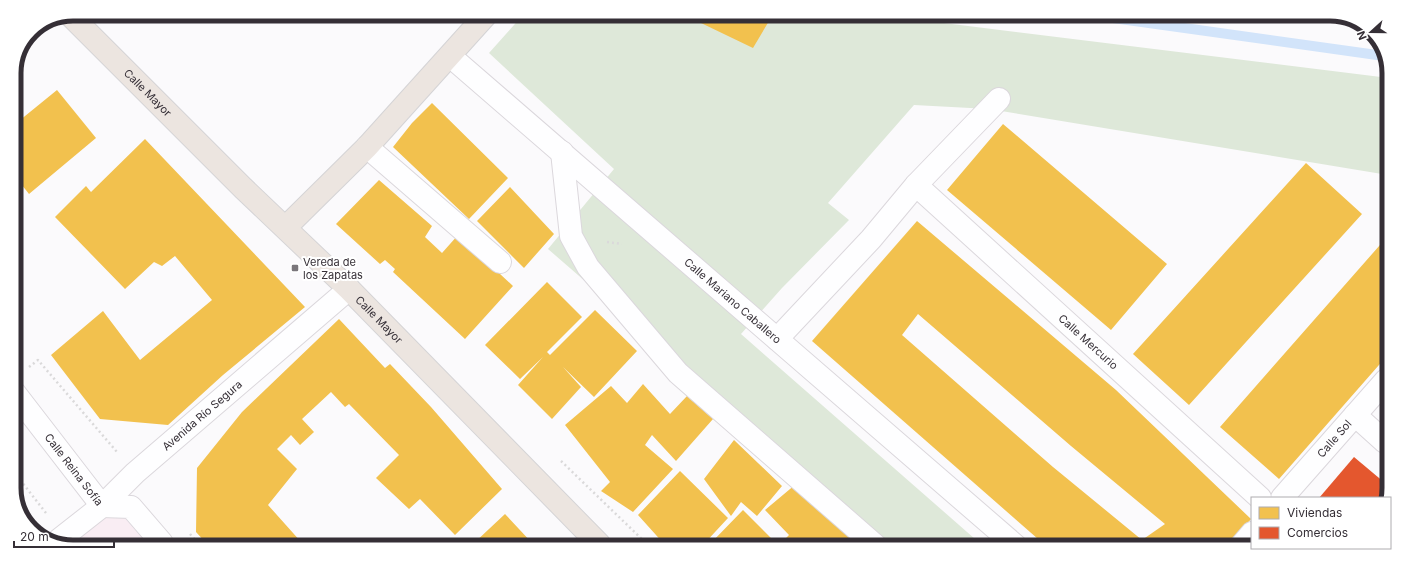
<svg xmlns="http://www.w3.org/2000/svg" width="1403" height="561" font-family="Inter,sans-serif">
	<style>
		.medical { fill: #f9edf3 }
		.green { fill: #dee8d9 }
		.homes { fill: #f2c14e; fill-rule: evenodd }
		.shops { fill: #e4572e }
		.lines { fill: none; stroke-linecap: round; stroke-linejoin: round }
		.stream { stroke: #d2e4fa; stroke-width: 10 }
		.minor-casing { stroke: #dbd7dc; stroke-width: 24 }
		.major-casing { stroke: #d5d4d6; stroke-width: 24 }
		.path { stroke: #dad9da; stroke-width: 2.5; stroke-dasharray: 2 3; stroke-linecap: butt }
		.minor { stroke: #fefeff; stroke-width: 22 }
		.major { stroke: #ece5e0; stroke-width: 22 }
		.poi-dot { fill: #7a767b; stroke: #fff; stroke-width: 1.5 }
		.labels { text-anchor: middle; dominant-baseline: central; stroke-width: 4; stroke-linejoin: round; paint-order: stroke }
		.street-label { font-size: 11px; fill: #352f36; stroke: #fff }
		.poi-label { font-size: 11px; fill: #352f36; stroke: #fff; text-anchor: start }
		.rim { fill: none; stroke: #352f36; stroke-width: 5 }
	</style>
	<rect width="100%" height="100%" fill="#fbfafc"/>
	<path class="medical" d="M102,506l29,1 24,36h-96z"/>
	<path class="green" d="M522,16l399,1 15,5 453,56 -1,97 -399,-66 -75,-4 -86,98 21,17 -67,68 -41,46 242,212 -94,-1 -341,-296 66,-80 -125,-116z"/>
	<path class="homes" d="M704,16h68l-19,32 -52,-25z
		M57,90l39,48 -67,56 -15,-19v-50z
		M432,103l76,75 -39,41 -76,-72 19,-24z
		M1003,124l164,140 -56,66 -164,-140z
		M145,139l160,168 -82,68 -55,50 -68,-6 -49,-64 52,-44 37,49 72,-60 -37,-44 -13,10 -8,-4 -29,27 -70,-72 31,-31 5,6z
		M1306,163l56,51 -173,191 -56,-51z
		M379,180l53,46 -7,11 17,16 16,-18 55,51 -48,53 -72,-67 2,-3 -10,-9 -5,4 -44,-40z
		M510,187l44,47 -30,34 -47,-47z
		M917,221l199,169 135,129 -24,28 -181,-1 -234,-205zM918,314l153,132 94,78 -23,16 -89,-73 -151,-132z
		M1387,237l-1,120 -107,122 -59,-52z
		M547,282l35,35 -35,35 3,3 45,-45 42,41 -43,46 -31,-30 18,20 -29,32 -34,-34 25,-28 -23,22 -35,-34z
		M339,319l46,49 5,-4 41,43 71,82 -47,46 -35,-36 -11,10 -33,-31 23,-23 -50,-51 -4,3 -14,-15 -29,27 12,13 -14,13 -9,-10 -14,14 20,20 -29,36 34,38h-96l-10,-11 1,-64 45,-56z
		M643,384l27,30 17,-18 26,23 -37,42 -24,-26 -7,10 28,24 -40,43 -32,-21 9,-9 -45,-57 46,-39 16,17z
		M734,440l48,46 -25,30 -16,-14 -10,14 -27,-37z
		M680,471l48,47 -25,27h-38l-27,-30z
		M796,484l66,61h-83l10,-10 -24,-25z
		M743,510l32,32 -3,3h-63z
		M505,514l28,30h-60z"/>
	<path class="shops" d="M1354,457l31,26v15h-66z"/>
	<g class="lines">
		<path class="stream" d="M1113,18l271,38"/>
		<g class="minor-casing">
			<g id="minor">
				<path id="s1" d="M450,56l566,490"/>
				<path d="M367,147l133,115"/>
				<path d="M562,152l9,84 17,31 90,106 197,172"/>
				<path id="s2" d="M916,185l344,313"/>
				<path d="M777,339l94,-100 45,-54 83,-86"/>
				<path id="s3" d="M14,392l88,114 29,1 31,36"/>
				<path d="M1355,415l30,27"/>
				<path id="s4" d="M1282,498l104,-118"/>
				<path id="s5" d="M55,543l47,-37 33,-33 214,-184"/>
				<path d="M1240,547l12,-14"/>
			</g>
		</g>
		<g class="major-casing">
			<g id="major">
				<path id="s6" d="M70,15l173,173 106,101 250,255"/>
				<path d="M286,227l81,-80 119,-132"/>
			</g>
		</g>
		<path class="path" d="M607,242l15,2
			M29,367l9,-7 79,92
			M561,461l87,84
			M14,472l32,41
			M190,534l8,9"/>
		<use href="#minor" class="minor"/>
		<use href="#major" class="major"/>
	</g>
	<rect class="poi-dot" x="291" y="264" width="8" height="8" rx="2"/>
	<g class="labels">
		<g class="street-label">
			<text stroke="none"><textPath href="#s6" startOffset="110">Calle Mayor</textPath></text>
			<text stroke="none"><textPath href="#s1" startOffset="374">Calle Mariano Caballero</textPath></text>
			<text stroke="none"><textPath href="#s6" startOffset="434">Calle Mayor</textPath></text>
			<text stroke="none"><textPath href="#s2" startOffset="233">Calle Mercurio</textPath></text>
			<text stroke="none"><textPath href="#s5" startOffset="195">Avenida Río Segura</textPath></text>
			<text stroke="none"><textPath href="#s4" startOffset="79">Calle Sol</textPath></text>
			<text stroke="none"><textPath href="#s3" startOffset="98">Calle Reina Sofía</textPath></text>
		</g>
		<g class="poi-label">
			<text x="303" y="262">Vereda de<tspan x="303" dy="13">los Zapatas</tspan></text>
		</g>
	</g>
	<path d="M0 0H1403V561H0ZM73 21H1330A52 52 0 0 1 1382 73V488A52 52 0 0 1 1330 540H73A52 52 0 0 1 21 488V73A52 52 0 0 1 73 21Z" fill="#fff" fill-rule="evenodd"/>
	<path class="rim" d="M73 21H1330A52 52 0 0 1 1382 73V488A52 52 0 0 1 1330 540H73A52 52 0 0 1 21 488V73A52 52 0 0 1 73 21Z"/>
	<rect x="1251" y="497" width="140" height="52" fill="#ffffff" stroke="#aeacaf"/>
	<rect x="1259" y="507" width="20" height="12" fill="#f2c14e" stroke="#aeacaf"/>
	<text x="1287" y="517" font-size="12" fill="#352f36">Viviendas</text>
	<rect x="1259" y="527" width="20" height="12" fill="#e4572e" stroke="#aeacaf"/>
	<text x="1287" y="537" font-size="12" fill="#352f36">Comercios</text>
	<g transform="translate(1371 32) rotate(249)" stroke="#ffffff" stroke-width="3" paint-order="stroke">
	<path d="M0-3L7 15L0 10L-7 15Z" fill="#352f36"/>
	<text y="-6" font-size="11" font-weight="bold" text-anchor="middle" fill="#352f36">N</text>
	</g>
	<path d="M14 541v6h100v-6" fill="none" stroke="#352f36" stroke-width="2"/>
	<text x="20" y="541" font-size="12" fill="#352f36" stroke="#ffffff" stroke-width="3" paint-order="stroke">20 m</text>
</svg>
